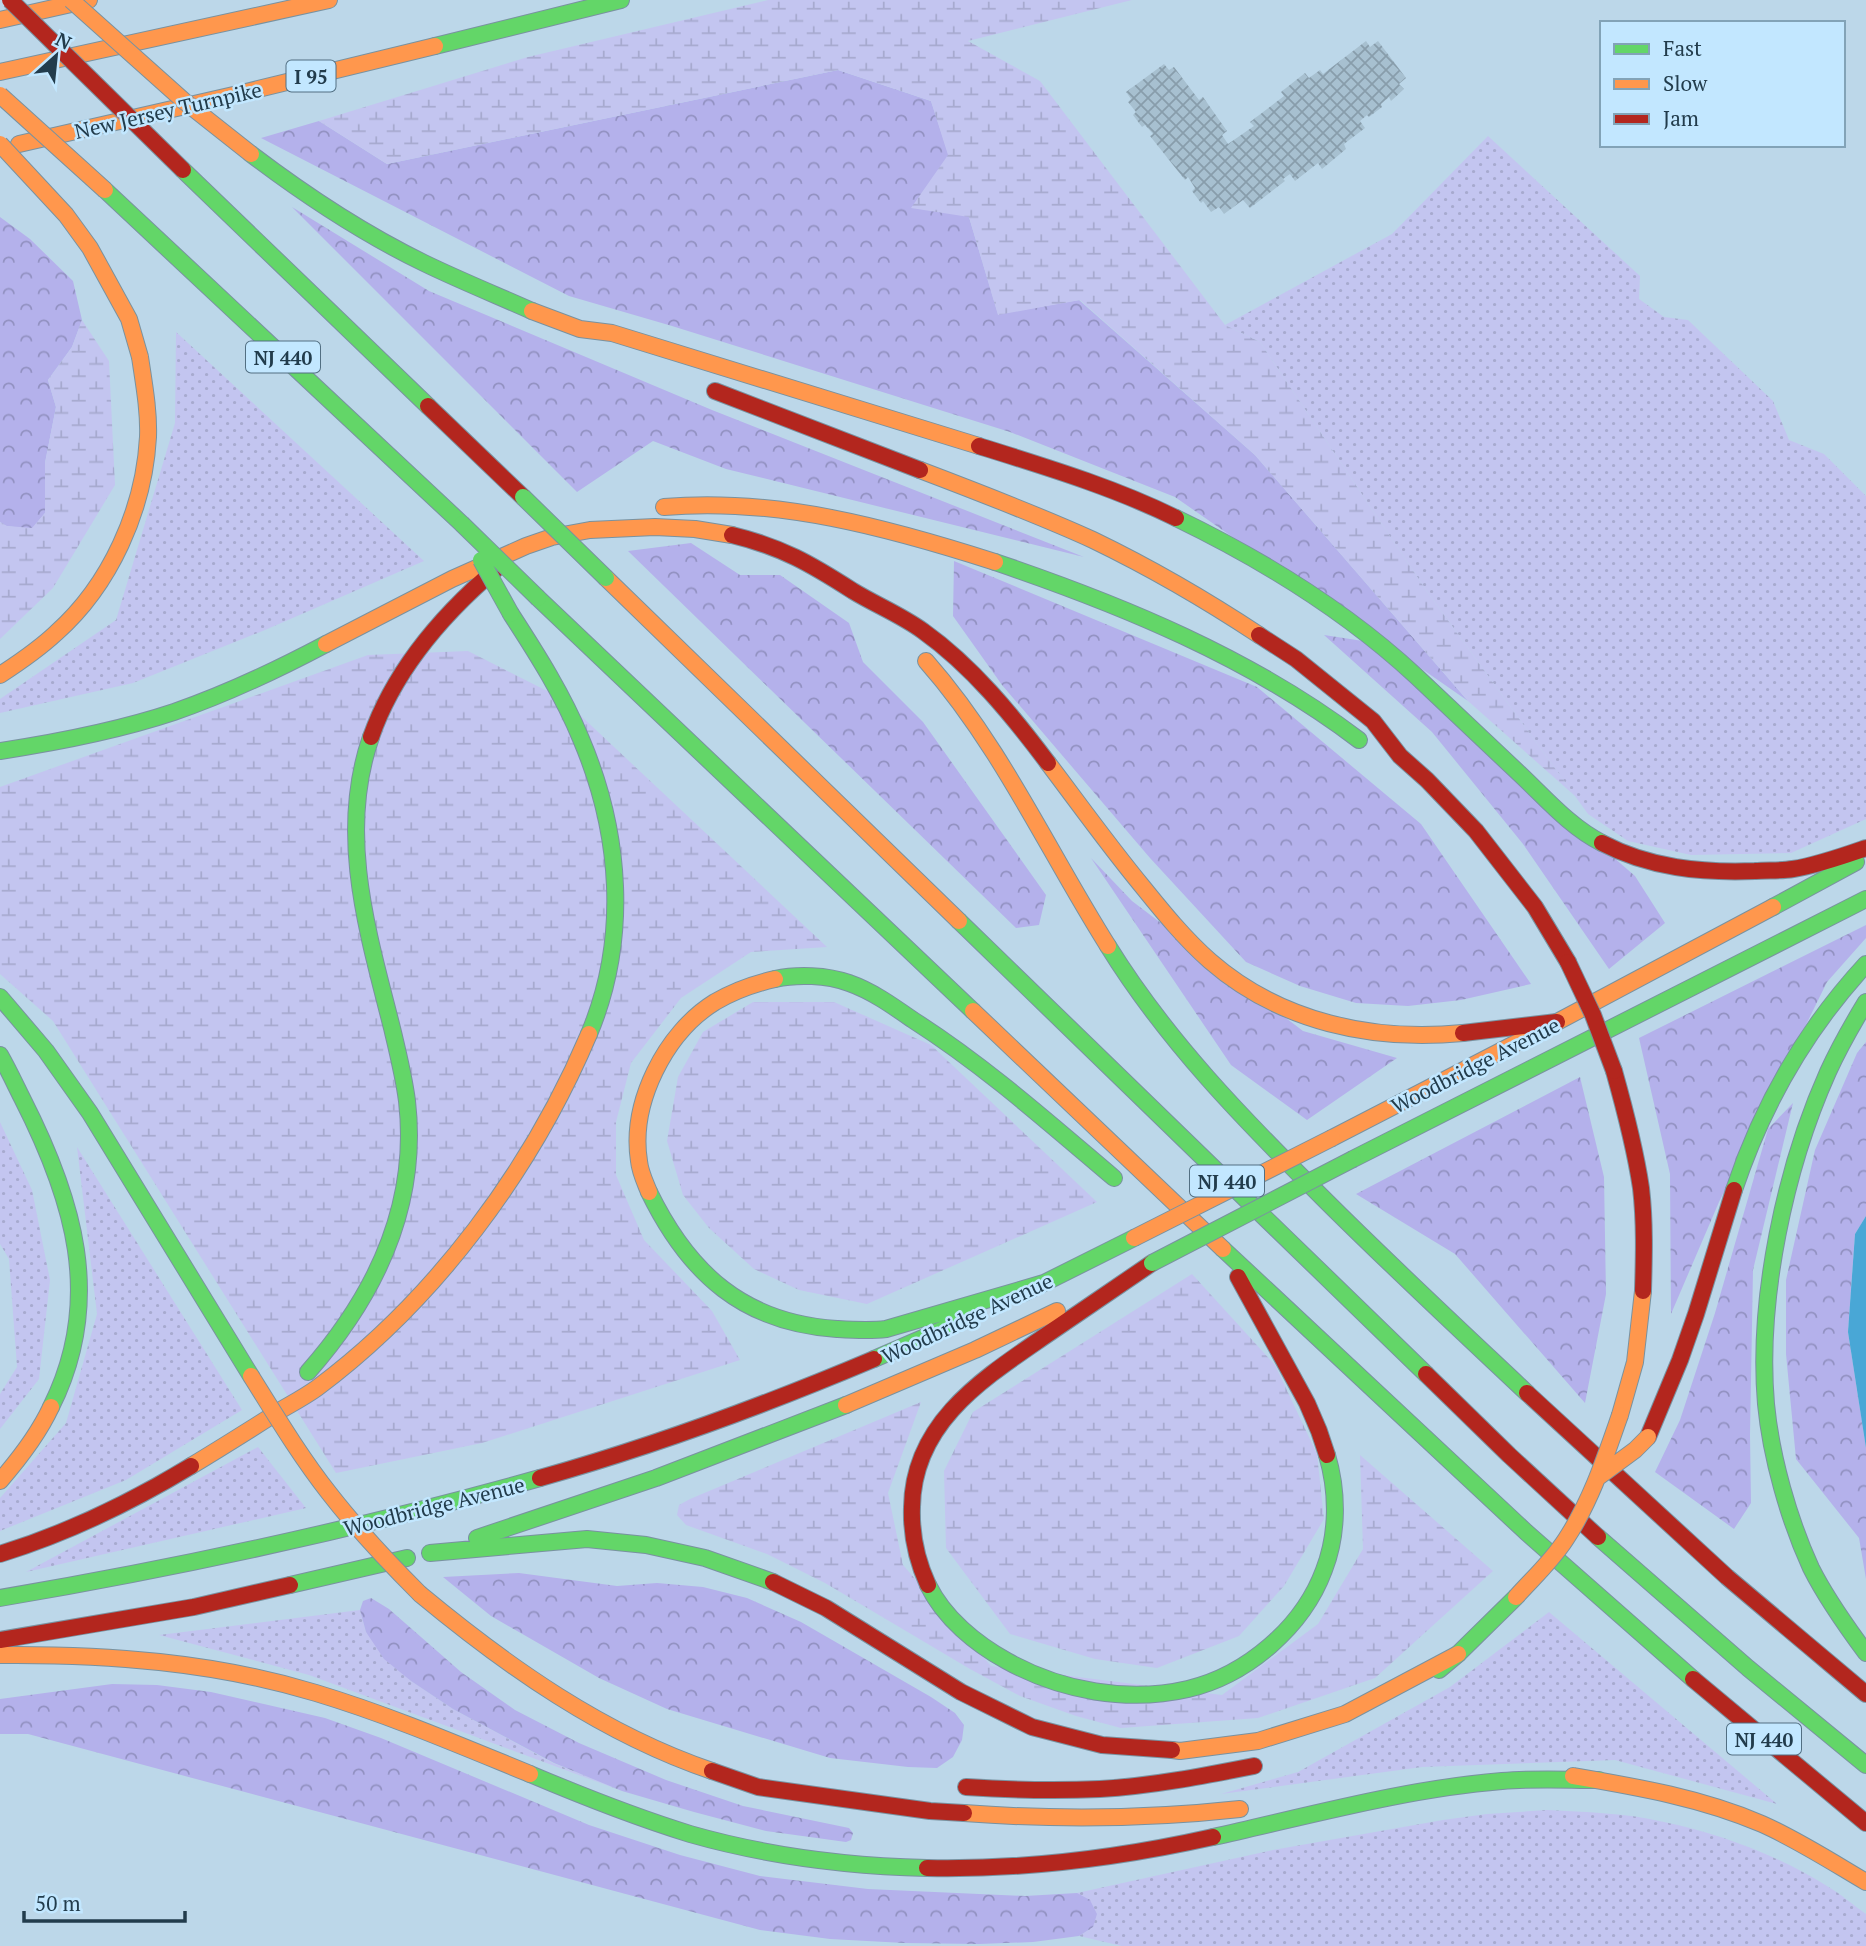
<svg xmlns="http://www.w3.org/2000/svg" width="1866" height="1946" font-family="'PT Serif',serif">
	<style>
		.grass { fill: url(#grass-dots) }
		.forest { fill: url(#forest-crowns) }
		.wetland { fill: url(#wetland-marsh) }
		.water { fill: #49a7d6 }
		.building { fill: url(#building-cross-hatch) }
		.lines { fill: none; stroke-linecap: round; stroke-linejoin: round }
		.fast-casing { stroke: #7992a0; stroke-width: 18 }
		.slow-casing { stroke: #7992a0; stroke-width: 18 }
		.jam-casing { stroke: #7992a0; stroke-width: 18 }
		.fast { stroke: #63d668; stroke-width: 16 }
		.slow { stroke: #ff974d; stroke-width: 16 }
		.jam { stroke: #b3261e; stroke-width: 16 }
		.fast-bridge-casing { stroke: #7992a0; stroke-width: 18; stroke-linecap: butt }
		.slow-bridge-casing { stroke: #7992a0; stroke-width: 18; stroke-linecap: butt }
		.jam-bridge-casing { stroke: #7992a0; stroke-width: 18; stroke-linecap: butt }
		.fast-bridge { stroke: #63d668; stroke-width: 16 }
		.slow-bridge { stroke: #ff974d; stroke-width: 16 }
		.jam-bridge { stroke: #b3261e; stroke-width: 16 }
		.labels { text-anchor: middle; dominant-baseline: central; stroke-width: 5; stroke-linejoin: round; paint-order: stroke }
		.shield { fill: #c2e7ff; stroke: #526f82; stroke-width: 2 }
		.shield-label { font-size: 19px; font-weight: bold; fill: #223c4c }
		.street-label { font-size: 21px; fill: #223c4c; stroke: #c2e7ff }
	</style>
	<defs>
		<pattern id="grass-dots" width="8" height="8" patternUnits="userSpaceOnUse" patternTransform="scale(1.75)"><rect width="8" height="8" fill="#c3c5f0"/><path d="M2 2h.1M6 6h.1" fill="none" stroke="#a7aacf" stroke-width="1.8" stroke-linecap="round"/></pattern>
		<pattern id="forest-crowns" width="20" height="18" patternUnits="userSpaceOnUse" patternTransform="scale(1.75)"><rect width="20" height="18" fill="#b4b1eb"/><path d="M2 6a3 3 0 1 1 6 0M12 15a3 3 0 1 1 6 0" fill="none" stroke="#9291c1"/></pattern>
		<pattern id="wetland-marsh" width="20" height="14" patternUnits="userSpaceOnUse" patternTransform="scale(1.75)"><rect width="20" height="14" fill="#c3c5f0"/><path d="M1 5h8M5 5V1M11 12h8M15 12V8" fill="none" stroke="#a7aacf"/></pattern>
		<pattern id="building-cross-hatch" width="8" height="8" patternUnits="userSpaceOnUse" patternTransform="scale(1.75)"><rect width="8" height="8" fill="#a7c0d0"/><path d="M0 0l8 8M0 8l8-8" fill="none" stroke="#889dab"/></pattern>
	</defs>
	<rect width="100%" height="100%" fill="#bcd7e9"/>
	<path class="grass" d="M1488,136l152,140 -1,23 25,18 24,3 85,81 16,39 35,14 42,42v323l-75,34 -100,2 -63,-14 -40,-27 -162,-224 -166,-248 -35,-17 167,-91z
		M176,332l248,229 -159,69 -132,53 -133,30v-14l116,-79 59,-197z
		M0,1122l32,68 18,90 -11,99 -39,50v-35l17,-27 -8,-108 -9,-15z
		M77,1147l165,263 -116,70 -126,51v-33l66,-75 31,-109z
		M258,1447l48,61 -280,64z
		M360,1610l6,22 45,49 42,28 100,54 69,28 -313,-116 -150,-40z
		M1549,1612l228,192 -162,-44 -193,7 -201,27 77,-22 152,-85z
		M1547,1810c39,2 79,3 117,12 57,12 113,33 163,64 14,8 26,19 39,28v32h-744l-43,-10 14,-9 -16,-34 196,-43 170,-30 44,-6z"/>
	<path class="forest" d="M838,70l93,31 38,116 29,97 81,-14 176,155 213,246 -293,-204 -165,-65 -338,-106 -103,-30 -308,-158 58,-17 68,43z
		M292,207l137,84 283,119 372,147 -358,-88 -73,-28 -76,51z
		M0,217l30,22 43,42 9,39 -10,27 -24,33 8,27 -11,56v50l-13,16 -26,-3 -6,-4z
		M691,543l49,32h40l69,48 14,39 60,60 123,173 -7,30 -23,3 -388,-377z
		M954,561l303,126 164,137 110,160 -70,16 -53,6 -52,-3 -56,-17 -54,-24 -96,-104 -148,-173 -49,-69z
		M1324,635l39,6 272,235 30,47 -56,46 -86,-125 -91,-112z
		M1091,858l41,43 171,130 94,27 -90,62 -76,-55z
		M1866,925v13l-39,44 -108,220 -48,112 -1,-140 -31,-136z
		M1866,1042v174l-11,18 -7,98 18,116v131l-7,-41 -63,-79 -10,-105v-74l29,-130 42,-97z
		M1580,1077l24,100 2,117 -21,109 -130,-149 -99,-60z
		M1793,1103l-40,167 -3,165 1,68 -17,26 -79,-57 25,-52 35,-107 53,-184z
		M519,1573l98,13 40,-3 46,4 44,11 54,24 130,75 24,16 9,12 -2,15 -9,17 -16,11 -29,-1 -78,-9 -163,-49 -68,-31 -108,-62 -48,-39z
		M371,1598l18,11 72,63 54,38 64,33 87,37 77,26 106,22 4,5 -2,7 -5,2 -80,-11 -72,-19 -72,-21 -68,-28 -101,-54 -42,-28 -27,-22 -18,-27 -6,-22 3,-9z
		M112,1684l45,1 54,7 114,26 56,20 208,87 91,30 80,21 108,13 157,7 52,-3 13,7 7,14 -4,13 -14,9 -46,6 -54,2 -75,-1 -74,-4 -70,-9 -732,-196h-28v-35z"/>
	<path class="wetland" d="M768,0h364l-164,41 72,40 185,244 35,17 166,248 149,206 -107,-95 -213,-246 -175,-155 -82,15 -29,-98 -58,-9 37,-53 -17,-54 -93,-31 -451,94 -68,-43 209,-64z
		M82,320l27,41 6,124 -62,103 -53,51v-117l7,4 25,2 13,-15v-50l11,-56 -8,-27 24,-33z
		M468,651l95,48 264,248 -76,5 -70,46 -50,65 -15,59v53l28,65 68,71 28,49 -258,83 -146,30 -283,-452 -53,-47v-187l368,-132z
		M753,1002h81l97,43 166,157 -230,102 -68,-14 -45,-21 -45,-41 -26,-33 -16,-54 11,-64 25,-45z
		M1192,1274l83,91 42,89 7,65 -40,67 -45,50 -82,32 -62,-9 -85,-25 -64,-86 -2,-77 29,-59z
		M921,1402l-33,91 15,72 88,101 231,29 96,-71 45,-75 -3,-94 133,116 -118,107 -117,40 -137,10 -45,-12 -56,-20 -50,-27 -145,-86 -58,-29 -81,-29 -9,-10 2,-10 11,-6z"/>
	<path class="water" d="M1866,1216v232l-18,-116 7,-98z"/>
	<path class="building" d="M1366,41l4,6 8,-6 28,37 -7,6 5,5 -13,12 -2,-4 -8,7 1,3 -13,10 -2,-2 -7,6 5,7 -21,16 2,5 -24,20 -4,-6 -23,18 -5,-7 -7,5 2,2 -35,27 -7,-8 -19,14 -5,-7 -8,5 -8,-11 -2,2 -9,-12 3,-3 -7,-11 -3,3 -35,-44 3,-2 -8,-9 -3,2 -9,-12 3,-3 -8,-10 3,-3 -5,-7 38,-28 5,6 5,-3 25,33 4,-3 24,34 -5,4 6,9 26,-18 -4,-4 34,-26 -3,-4 24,-19 4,5 11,-8 3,4z"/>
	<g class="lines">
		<g class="fast-casing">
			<path id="fast" d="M435,46l186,-46
				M251,154c54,41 111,79 173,109 35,17 72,32 108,48
				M183,170l245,236
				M105,190l357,334
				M1176,518c87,42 169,92 240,158 36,34 72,68 108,102 24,23 48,50 78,65
				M995,562c127,43 256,96 364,178
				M538,598l435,413
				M511,614c26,40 52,81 70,125 40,94 48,200 8,295
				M0,751c59,-9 117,-20 174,-39 52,-18 103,-42 152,-68
				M1773,907l83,-45
				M959,921l467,453
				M1108,946c58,94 136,174 214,251 67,67 136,131 205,196
				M775,979c22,-5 52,-4 74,4 23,8 44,23 64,37 72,46 136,103 201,158
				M0,997l46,54 44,62 161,263
				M1866,1002c-14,23 -27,46 -38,70 -43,96 -71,227 -62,332 5,53 23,116 45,164 15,30 35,58 55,85
				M0,1055c8,14 15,29 22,43 51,100 83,201 29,309
				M1353,1159l513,-260
				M1734,1190c28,-84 72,-161 132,-226
				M649,1192c40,82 95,131 188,137 17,1 33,2 49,0l158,-46
				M1223,1249l303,283 167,147
				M1024,1293l110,-55
				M874,1359l81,-35
				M308,1372c67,-76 111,-167 99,-271 -3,-24 -9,-48 -15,-73 -24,-95 -55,-194 -21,-291
				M1598,1537l150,131 118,97
				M477,1538l179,-60 190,-73
				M430,1553l157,-14 59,6 59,13 68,24
				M290,1585l117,-27
				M928,1585c16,33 48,59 79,76 54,30 121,42 181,28 59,-14 115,-62 136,-119 14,-36 14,-78 3,-115
				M0,1598c182,-31 362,-70 540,-120
				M1439,1670l19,-16 58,-57
				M530,1774c52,22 105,43 160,60 77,22 157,32 237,34
				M1213,1837c95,-21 191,-48 289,-56 33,-3 65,-1 97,-1"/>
		</g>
		<g class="slow-casing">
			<path id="slow" d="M0,20l89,-20
				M0,72l329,-72
				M19,144l219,-50 197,-48
				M532,311l48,18 32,4 367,113
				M920,470c58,22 116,44 173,70 58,28 113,60 166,95
				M664,507c112,-10 225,21 331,55
				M606,578l353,343
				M326,644l126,-65 74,-33 26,-9 38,-7 65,-3 40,2 37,6
				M926,661c75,85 122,190 182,285
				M0,675c20,-13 39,-26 56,-42 54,-48 88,-123 92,-196 1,-26 -4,-53 -8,-80
				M1048,763c31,41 61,83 94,123 21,26 42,52 68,75 70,61 163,81 253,72
				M973,1011l250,238
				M1332,1138l225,-116 216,-115
				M649,1192c-4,-10 -9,-20 -10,-31 -9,-58 26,-128 76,-159 19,-11 38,-18 60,-23
				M846,1405l129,-55 82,-39
				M1620,1415l15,-53 8,-71
				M191,1466c30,-18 60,-37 90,-56 12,-7 25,-14 36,-22 118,-88 215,-219 272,-354
				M0,1481c20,-23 38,-46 51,-74
				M420,1594c88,73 183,140 292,177
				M0,1655c106,-1 214,7 316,38 73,22 143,52 214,81
				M1172,1750l8,1 78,-10 87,-27 113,-60
				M1573,1776c64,11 129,22 189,48 36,16 70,38 104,58
				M964,1813c93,7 184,6 276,-4"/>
		</g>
		<g class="jam-casing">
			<path id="jam" d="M715,391l205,79
				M428,406l95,91
				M979,446c67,21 134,41 197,72
				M732,535c50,12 79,29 121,56 23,14 48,24 70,40 49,35 89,84 125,132
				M1259,635l37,24 77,62 27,35 27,24 49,51 59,76 33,55
				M371,737c23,-66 72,-123 125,-168
				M1602,843c48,25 99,30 153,28 12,-1 26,0 38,-2 25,-4 50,-13 73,-21
				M1463,1033l94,-11
				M1614,1071c11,39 21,77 27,117 4,34 3,69 2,103
				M1238,1277l69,126 12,28 8,24
				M1426,1374l83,81 89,82
				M1527,1393l200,184 139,117
				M1648,1437l32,-77 16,-46 38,-124
				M540,1478c114,-32 225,-73 334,-119
				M0,1554c68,-21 130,-51 191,-88
				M773,1582l53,26 135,84 71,35 70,18 70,5
				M928,1585c-11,-24 -17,-51 -16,-78 1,-83 69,-127 130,-169 37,-25 73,-50 110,-75
				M0,1640l194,-33 96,-22
				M1693,1679l173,144
				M712,1771l46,16 172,24 34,2
				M966,1787c45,3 89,4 134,2 52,-3 103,-13 154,-23
				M927,1868c97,2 192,-10 286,-31"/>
		</g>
		<use href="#fast" class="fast"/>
		<use href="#slow" class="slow"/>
		<use href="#jam" class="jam"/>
		<g class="fast-bridge-casing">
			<path id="fast-bridge" d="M523,497l83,81
				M462,524l76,74
				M481,560l30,54
				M1152,1263l201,-104"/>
		</g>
		<g class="slow-bridge-casing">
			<path id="slow-bridge" d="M71,0l113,101 67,53
				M0,95l105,95
				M0,144l66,71 24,33 39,71 11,38
				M1134,1238l198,-100
				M251,1376c25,40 49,80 78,117 28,36 59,69 91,101
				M1597,1478l38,-28 13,-13
				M1516,1597c17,-19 36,-36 50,-58 25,-38 39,-81 54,-124"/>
		</g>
		<g class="jam-bridge-casing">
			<path id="jam-bridge" d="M10,0l173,170
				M1568,962l25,53 21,56"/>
		</g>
		<use href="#fast-bridge" class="fast-bridge"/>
		<use href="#slow-bridge" class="slow-bridge"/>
		<use href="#jam-bridge" class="jam-bridge"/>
	</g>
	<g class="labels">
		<g class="shield">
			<rect x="286.5" y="60.5" width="49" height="31" rx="5"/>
			<rect x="246" y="341.5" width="74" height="31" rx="5"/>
			<rect x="1190" y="1165.5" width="74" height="31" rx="5"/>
			<rect x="1727" y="1723.5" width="74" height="31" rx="5"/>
		</g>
		<g class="shield-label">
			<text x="311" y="76">I 95</text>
			<text x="283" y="357">NJ 440</text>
			<text x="1227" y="1181">NJ 440</text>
			<text x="1764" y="1739">NJ 440</text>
		</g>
		<g class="street-label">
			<text transform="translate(168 110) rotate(-13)">New Jersey Turnpike</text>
			<text transform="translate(1475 1065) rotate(-27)">Woodbridge Avenue</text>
			<text transform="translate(967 1318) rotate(-25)">Woodbridge Avenue</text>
			<text transform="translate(434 1506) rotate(-14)">Woodbridge Avenue</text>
		</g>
	</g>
	<rect x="1600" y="21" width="245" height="126" fill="#c2e7ff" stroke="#82a3b7" stroke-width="2"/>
	<rect x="1614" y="44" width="35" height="10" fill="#63d668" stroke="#82a3b7" stroke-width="2"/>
	<text x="1663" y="56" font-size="21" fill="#223c4c">Fast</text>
	<rect x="1614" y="79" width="35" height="10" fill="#ff974d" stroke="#82a3b7" stroke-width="2"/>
	<text x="1663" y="91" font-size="21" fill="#223c4c">Slow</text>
	<rect x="1614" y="114" width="35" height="10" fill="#b3261e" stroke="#82a3b7" stroke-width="2"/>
	<text x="1663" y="126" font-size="21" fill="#223c4c">Jam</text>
	<g transform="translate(56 56) rotate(27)" stroke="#c2e7ff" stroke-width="5" paint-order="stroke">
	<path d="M0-5L12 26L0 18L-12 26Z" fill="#223c4c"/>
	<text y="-10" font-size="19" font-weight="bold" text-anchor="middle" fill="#223c4c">N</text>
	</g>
	<path d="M24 1911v10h161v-10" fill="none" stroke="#223c4c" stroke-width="3.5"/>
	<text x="35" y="1911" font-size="21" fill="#223c4c" stroke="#c2e7ff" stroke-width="5" paint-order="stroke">50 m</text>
</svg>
